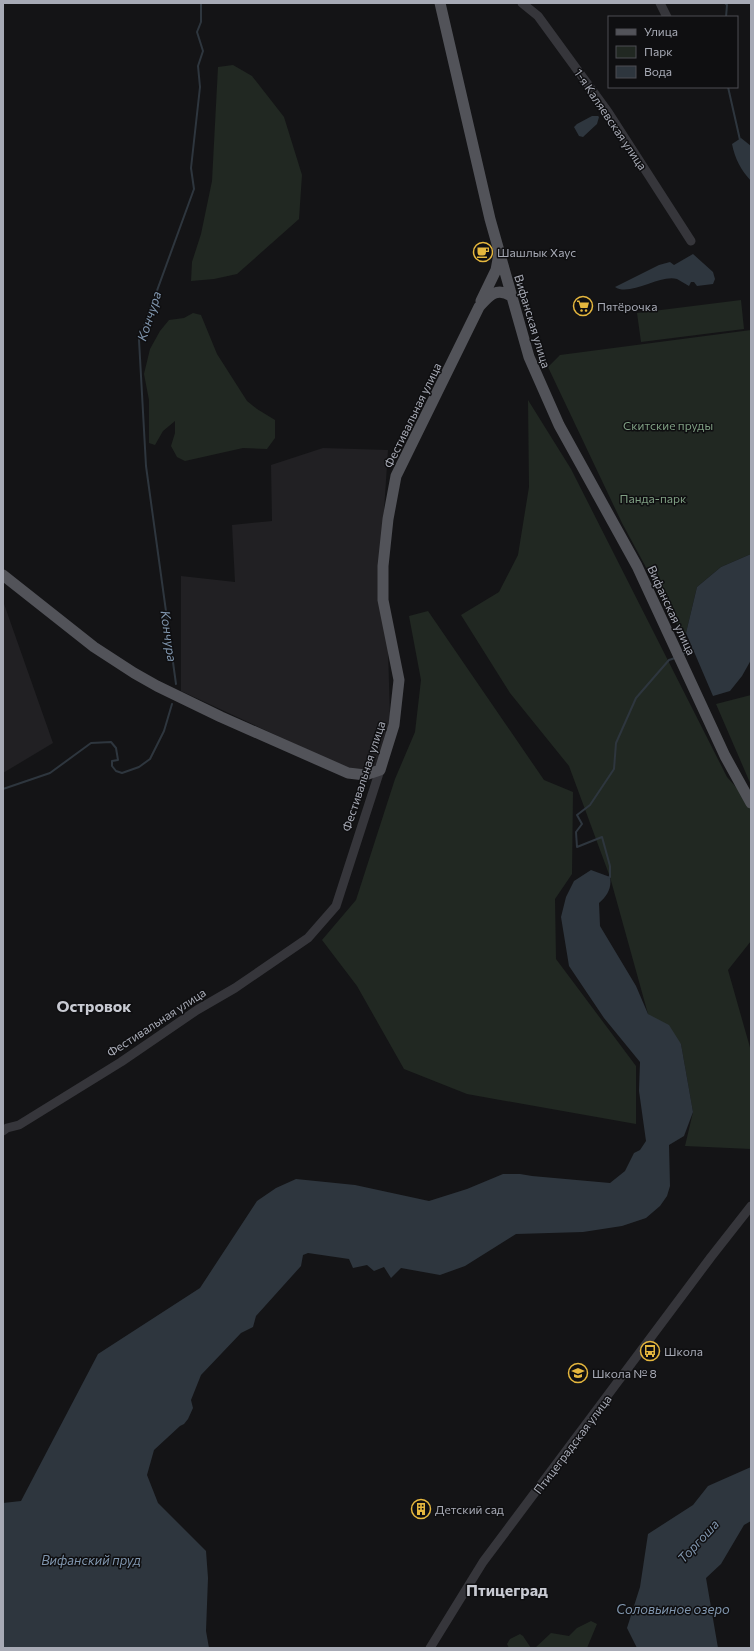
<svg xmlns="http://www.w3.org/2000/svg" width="754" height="1651" font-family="Commissioner,sans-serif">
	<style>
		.built { fill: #212023 }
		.green { fill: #212822 }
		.water { fill: #2e363e }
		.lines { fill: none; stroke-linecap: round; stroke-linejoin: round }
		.stream { stroke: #2e363e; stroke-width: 2 }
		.minor { stroke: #36363b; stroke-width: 9 }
		.major { stroke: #525359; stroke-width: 11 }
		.labels { text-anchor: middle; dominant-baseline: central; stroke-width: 3; stroke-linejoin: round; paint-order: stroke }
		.street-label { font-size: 12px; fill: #a7aab5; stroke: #0f0f11 }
		.poi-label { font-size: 12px; fill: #a7aab5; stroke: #0f0f11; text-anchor: start }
		.park-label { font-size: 12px; fill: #7f9f83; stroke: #0f0f11 }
		.water-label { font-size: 13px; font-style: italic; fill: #8096ae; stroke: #0f0f11 }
		.district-label { font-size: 16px; font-weight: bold; fill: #c8cad2; stroke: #0f0f11 }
	</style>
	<rect width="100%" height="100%" fill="#141416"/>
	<path class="built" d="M323,448l65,2 -9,137 9,62 2,68 -10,53 -31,-1 -168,-78v-115l54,6 -3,-57 40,-4 -1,-56z
		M3,601l50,142 -50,30z"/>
	<path class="green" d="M233,65l19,11 32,41 18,58 -3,44 -62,55 -23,5 -23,2 1,-19 9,-28 11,-53 6,-114z
		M741,300l3,29 -103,13 -4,-29z
		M193,313l8,2 16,39 30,47 10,8 18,11v18l-8,11 -24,-1 -58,13 -8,-4 -6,-11 4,-13v-12l-12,10 -8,14 -6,-2v-43l-5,-26 6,-25 10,-18 9,-11 15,-2z
		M751,330v224l-30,13 -24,20 -11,46 -4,1 -60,-111 -74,-156 12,-12z
		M528,400l43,69 156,308 24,27v137l-23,29 23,81v98l-66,-3 8,-34 -12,-68 -33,-30 -38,-137 -41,-111 -59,-73 -49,-78 38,-23 19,-37 11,-68z
		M428,611l116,169 29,12 -1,82 -17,25 1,60 80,107v58l-169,-30 -63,-25 -47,-83 -35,-46 34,-40 39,-121 20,-47 6,-52 -12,-64z
		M751,695v90l-35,-81z
		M591,1621l6,3 -10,24h-52l16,-15 18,3 8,-8z
		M520,1634l3,2 8,12h-22l-2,-4 3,-5z"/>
	<path class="water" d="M592,116h6l1,1 -2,7 -14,13 -4,-1 -5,-9 3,-3z
		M741,138l10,8v35c-10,-11 -16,-22 -19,-37z
		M693,254l20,18 2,7 -2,5 -16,2 -3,-4h-3l-2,4c-4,-2 -8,-5 -12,-7 -17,-5 -47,18 -62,8l44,-22 11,-3 4,3z
		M751,554v106l-9,16 -12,15 -17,5 -27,-63 11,-46 24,-20z
		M591,870l19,7c2,11 -3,19 -11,26l1,23 36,60 12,28 21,11 12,19 12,68 -9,24 -15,9 1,41 -3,10 -7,10 -14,12 -24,8 -39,6 -67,2 -51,32 -25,9 -39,-7 -10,10 -7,-11 -10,4 -7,-6 -14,3 -4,-9 -41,-6 -5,2 -2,11 -45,50 -3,11 -12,6 -40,42 -10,25 2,8 -5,11 -4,5 -4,2 -26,24 -7,25 11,28 48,48 2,27 -2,53 3,17h-206v-145l18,-2 77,-147 102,-66 57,-87 19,-13 20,-9 59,6 74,16 38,-12 36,-15h17l12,2 78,7 15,-12 9,-18 6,-3 6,-9 -7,-50 1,-29 -36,-44 -35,-52 -8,-49 5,-20 8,-16z
		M751,1467v54l-7,4 -23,39 -15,14 12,70h-81l-10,-20 13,-41 8,-53 45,-29 15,-19z"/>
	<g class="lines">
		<path class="stream" d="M725,3l2,2 -1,12
			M728,87l12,53
			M682,654l12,-6
			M176,684l-30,-218 -7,-126 55,-151 -3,-21 9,-81 -2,-21 5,-15 -6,-19 4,-10v-19
			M3,789l47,-16 41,-30 20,-1 5,6 2,12 -6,1v5l4,5 6,2 17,-6 11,-8 14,-28 8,-27
			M608,878l2,-1v-11l-8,-29 -25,10 -1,-15 6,-8 -5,-9 13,-10 24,-36 2,-26 20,-45 33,-38 6,-2"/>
		<path class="minor" d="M522,3l16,13 70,96 83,129
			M660,3l7,14
			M3,1131l4,-3 12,-3 102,-63 76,-52 38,-22 73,-50 28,-32 44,-136
			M430,1648l53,-86 228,-305 40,-51"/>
		<path class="major" d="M440,3l50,216 39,138 30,68 78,141 88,190 26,47
			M481,301l15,-31 3,-16
			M3,575l91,72 40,26 23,13 64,31 127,56 17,2 15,-5 14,-45 5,-45 -16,-80v-34l5,-47 8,-43 83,-169c9,-10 17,-21 32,-11"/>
	</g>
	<defs>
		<g id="cafe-ring" transform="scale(1)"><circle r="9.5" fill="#0f0f11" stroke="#e5b73e" stroke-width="1.5"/><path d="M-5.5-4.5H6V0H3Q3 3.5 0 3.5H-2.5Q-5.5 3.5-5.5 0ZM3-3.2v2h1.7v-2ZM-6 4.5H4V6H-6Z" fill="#e5b73e"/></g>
		<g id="supermarket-ring" transform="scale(1)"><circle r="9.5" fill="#0f0f11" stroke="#e5b73e" stroke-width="1.5"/><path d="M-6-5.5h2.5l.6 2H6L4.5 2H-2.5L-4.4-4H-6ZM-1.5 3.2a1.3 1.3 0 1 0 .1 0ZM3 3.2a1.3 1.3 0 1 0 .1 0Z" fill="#e5b73e"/></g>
		<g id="bus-ring" transform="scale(1)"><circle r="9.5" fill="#0f0f11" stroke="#e5b73e" stroke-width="1.5"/><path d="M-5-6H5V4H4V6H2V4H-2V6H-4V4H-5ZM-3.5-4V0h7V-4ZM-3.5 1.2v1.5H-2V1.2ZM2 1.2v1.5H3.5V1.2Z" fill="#e5b73e"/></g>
		<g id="school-ring" transform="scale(1)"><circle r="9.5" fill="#0f0f11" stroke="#e5b73e" stroke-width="1.5"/><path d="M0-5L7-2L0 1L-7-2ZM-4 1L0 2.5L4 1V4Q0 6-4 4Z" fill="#e5b73e"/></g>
		<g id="building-ring" transform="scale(1)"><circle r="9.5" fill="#0f0f11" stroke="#e5b73e" stroke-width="1.5"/><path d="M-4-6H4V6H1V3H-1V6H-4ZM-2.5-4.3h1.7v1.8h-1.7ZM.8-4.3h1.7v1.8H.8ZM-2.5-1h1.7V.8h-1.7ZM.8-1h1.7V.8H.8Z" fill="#e5b73e"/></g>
	</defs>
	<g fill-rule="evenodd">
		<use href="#cafe-ring" x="483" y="252"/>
		<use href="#supermarket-ring" x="583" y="306"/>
		<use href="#bus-ring" x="650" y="1351"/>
		<use href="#school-ring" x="578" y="1373"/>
		<use href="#building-ring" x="421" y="1509"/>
	</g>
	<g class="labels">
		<g class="street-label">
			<text transform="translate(611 119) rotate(56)">1-я Каляевская улица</text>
			<text transform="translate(533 321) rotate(73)">Вифанская улица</text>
			<text transform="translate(412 415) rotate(-64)">Фестивальная улица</text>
			<text transform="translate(672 610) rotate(65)">Вифанская улица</text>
			<text transform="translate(363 776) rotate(-72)">Фестивальная улица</text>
			<text transform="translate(156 1022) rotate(-33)">Фестивальная улица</text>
			<text transform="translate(572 1444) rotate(-53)">Птицеградская улица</text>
		</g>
		<g class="poi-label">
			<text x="497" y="252">Шашлык Хаус</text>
			<text x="597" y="306">Пятёрочка</text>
			<text x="664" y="1351">Школа</text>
			<text x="592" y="1373">Школа № 8</text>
			<text x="435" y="1509">Детский сад</text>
		</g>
		<g class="park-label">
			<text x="668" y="425">Скитские пруды</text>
			<text x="653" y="498">Панда-парк</text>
		</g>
		<g class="water-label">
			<text transform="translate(149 316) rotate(-72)">Кончура</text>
			<text transform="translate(169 636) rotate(82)">Кончура</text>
			<text transform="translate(698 1541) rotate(-47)">Торгоша</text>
			<text x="91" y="1560">Вифанский пруд</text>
			<text x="673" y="1609">Соловьиное озеро</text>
		</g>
		<g class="district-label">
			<text x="94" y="1005">Островок</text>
			<text x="507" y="1589">Птицеград</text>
		</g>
	</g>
	<rect width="754" height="1651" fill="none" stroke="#a7aab5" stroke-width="8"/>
	<rect x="608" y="16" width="130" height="72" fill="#0f0f11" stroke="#4c4d53"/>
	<rect x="616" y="29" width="20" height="6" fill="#525359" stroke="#4c4d53"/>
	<text x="644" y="36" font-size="12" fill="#a7aab5">Улица</text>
	<rect x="616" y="46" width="20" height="12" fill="#212822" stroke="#4c4d53"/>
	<text x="644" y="56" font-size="12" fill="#a7aab5">Парк</text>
	<rect x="616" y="66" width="20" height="12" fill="#2e363e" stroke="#4c4d53"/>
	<text x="644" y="76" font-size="12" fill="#a7aab5">Вода</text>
</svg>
